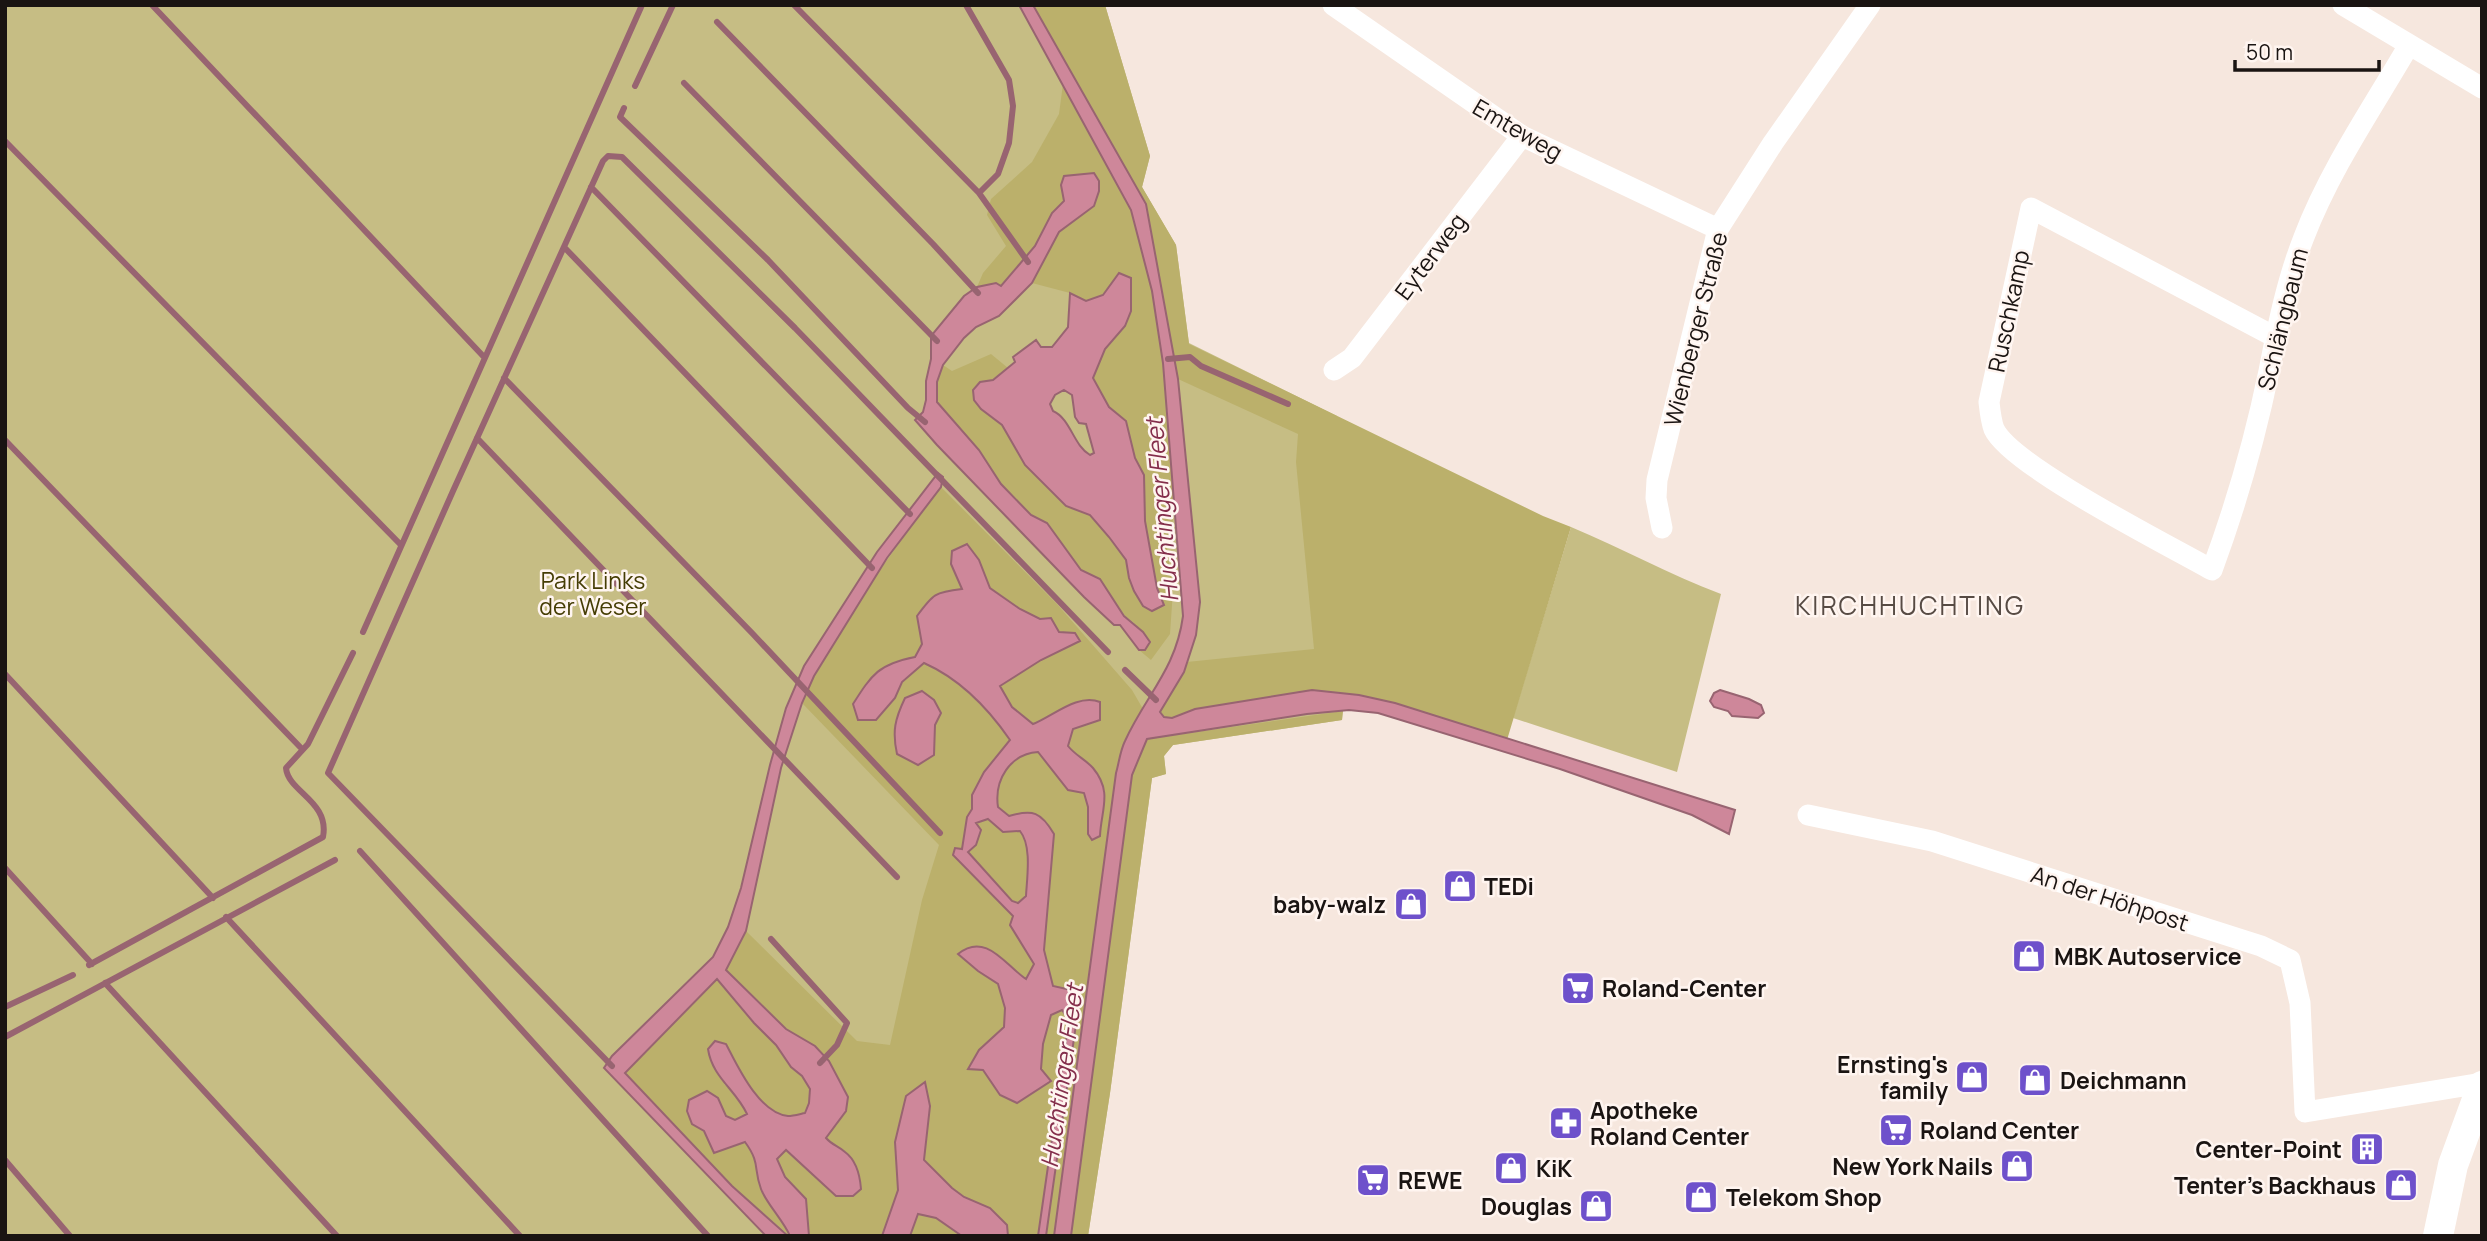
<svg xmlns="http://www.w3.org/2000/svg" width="2487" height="1241" font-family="Manrope,sans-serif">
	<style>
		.green { fill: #c6bd84 }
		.forest { fill: #bbb06b }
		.water { fill: #ce879a; stroke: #986471; stroke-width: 2; fill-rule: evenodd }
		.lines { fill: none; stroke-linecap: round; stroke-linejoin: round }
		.stream { stroke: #986471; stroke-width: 6 }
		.street { stroke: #fff; stroke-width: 21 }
		.secondary { stroke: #fff; stroke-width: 30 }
		.labels { text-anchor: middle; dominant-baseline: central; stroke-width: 5; stroke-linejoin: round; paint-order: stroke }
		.street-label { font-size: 23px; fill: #1a1412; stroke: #fff5f0 }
		.park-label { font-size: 23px; fill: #453d04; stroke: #fff5f0 }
		.poi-label { font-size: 23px; font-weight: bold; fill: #1a1412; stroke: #fff5f0; text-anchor: start }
		.water-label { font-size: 24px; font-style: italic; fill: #842e4b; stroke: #fff5f0 }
		.quarter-label { font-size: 26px; letter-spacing: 2px; fill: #574b44; stroke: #fff5f0 }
	</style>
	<rect width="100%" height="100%" fill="#f6e7de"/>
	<path class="green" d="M5,5h1100l45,151 -8,31 34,58 13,98 148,73 9,248 -4,56 -169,25 -9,11 2,18 -14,4 -42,315 -22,143h-1083z
		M1571,527c51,21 99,48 150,67l-44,178 -164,-54z"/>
	<path class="forest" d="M1033,5h72l45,151 -8,31 34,58 13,99 354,172 28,11 -64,213 -112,-37 -36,-8 -47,-5 -117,19 -23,9 -8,-1 -4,-5 27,-50 127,-13 -18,-187 2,-28 -120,-55 -32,-175z
		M1063,84l68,126 21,81 11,72 12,151 -9,27 7,49 -3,44 -19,26 -12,-10h6l5,-8 -17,-20 -8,-6 -25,-37 -19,-9 -34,-47 -16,-8 -30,-31 -22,-34 -42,-48v-20l6,-17 9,6 39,-17 17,14 -15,12 -12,29 21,16 23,40 41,41 24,9 19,22 17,23 3,18 5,13 29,15 -6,-18 -12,-67 -1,-46 -9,-16 -9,-38 -17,-14 -16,-29 12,-29 19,-23 -5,-53 -16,22 -17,6 -16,-8 -38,-10c8,-16 15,-35 26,-49 17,-22 41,-19 41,-53l-38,4 3,16 -12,12 -17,33 -35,40 -4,-3 -19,4 6,-14 23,-27 -19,-31 4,-16 41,-37 27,-48z
		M941,487l116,117 75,86 11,19 -6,9 -21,55 -62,463h-245l-3,-37 -21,-22 -9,-18 11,-10 49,47h17l8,-7 -14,-36 -15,-8 -6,-8 11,-12 11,-28 -19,-36 -14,-15 -29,-17 -61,-59 21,-39 111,110 33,4 32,-145 17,-55 -137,-142c33,-75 90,-151 139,-216z
		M1343,711l-1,9 -169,25 -9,11 2,18 -14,4 -42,315 -22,143h-17l61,-461 15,-36z
		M717,978l37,45 22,22 15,22 11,9 8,13 -1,14 -4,10c-5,1 -13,4 -18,3 -19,-2 -34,-25 -44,-39l-19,7 17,17 6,13 -13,6 -9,-4 -7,-18 -26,26 12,7 7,14 17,4 17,-7 11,16 5,32 22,30 7,16 -58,-50 -107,-113z"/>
	<path class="water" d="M1019,5h14l113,199 32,175 22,223 -4,33 -12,37 -24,40 4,5 8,1 23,-9 117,-19 47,5 36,8 340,107 -6,24 -37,-19 -132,-46 -182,-56 -29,-3 -42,4 -160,25 -15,36 -61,461h-17l62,-463c3,-10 4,-22 9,-32 21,-46 51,-72 58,-125l-20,-253 -11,-72 -21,-81z
		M1094,173l5,8v10l-5,15 -35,26 -27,51 -33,33 -23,11 -12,11 -21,27 -6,17v20l42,48 22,34 30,31 16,8 34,47 19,9 24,37 19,16 7,10 -5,8h-6l-19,-25h-6l-30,-28 -147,-152 -22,-25 8,-8 3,-12v-19l5,-22v-23l33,-40 13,-9 19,-4 5,3 34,-40 17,-33 12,-12 -3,-16 3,-9z
		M1119,273l12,5v33l-6,15 -20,23 -12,29 16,29 17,14 9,37 9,17 1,46 12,67 7,17 -12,6 -9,-5 -9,-15 -5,-13 -3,-18 -17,-23 -19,-22 -24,-9 -41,-41 -23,-40 -21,-16 -7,-9 -1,-10 7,-8 13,-2 22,-18 -2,-5 23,-17 5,7h11l16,-20 2,-34 16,8 17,-6zM1064,390l8,5 3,22 4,6 7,1 8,29 -4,2c-17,-10 -19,-36 -37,-44l-3,-7 5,-9z
		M938,473l5,4 -2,10 -54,71 -73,118 -12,27 -21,65 -35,163 -20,39 60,59 29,17 14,15 19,36 -2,14 -20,27c6,7 12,8 19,14 11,8 15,24 16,37l-8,7h-17l-50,-46 -9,9 8,18 21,22 3,37h-19c-7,-16 -24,-33 -29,-47 -8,-21 0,-25 -16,-47l-31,11 -10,-22 -12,-7 -5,-13 2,-11 18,-9 11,7 8,18 9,4 12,-6c-11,-24 -35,-37 -39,-65l7,-8 11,3c12,23 33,69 62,72 5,0 12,-2 17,-3l4,-10 1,-14 -8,-13 -11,-9 -15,-22 -22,-22 -37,-44 -92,94 107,113 56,50h-22l-162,-168 8,-12 101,-99 15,-30 13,-39 29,-123 16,-57 18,-42 73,-114z
		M967,544l12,16 11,28 30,21 20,10 11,-1 8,14 16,1 5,8 -39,19 -41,26 12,21 21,17c20,-8 45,-31 67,-22v18l-27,9 -5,17c7,9 18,14 25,22 20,24 8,42 7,68l-8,4 -4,-6v-27l-4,-14 -16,-3 -30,-38c-28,2 -44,28 -40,55l11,9c24,-7 32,-4 45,18l-10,116 9,36 18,4 8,13 -33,233h-8l31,-216 -7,-10 -11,5 -8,29 -2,25 10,12 -34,22 -17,-8 -17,-25 -15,-1 11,-19 25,-23 1,-19 -7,-24 -20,-13 -20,-17c28,-23 48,12 68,25l8,-15 -24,-39 3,-9 -60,-61 2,-7 7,1 5,-32 5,-8v-14l12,-23 26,-32c-22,-32 -50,-61 -86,-77l-22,19 -7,16 -19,22h-18l-5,-16c19,-30 26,-40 62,-47l7,-13 -5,-28c16,-22 18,-24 45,-27l-11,-25 1,-13zM988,819l15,13 17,-1c12,15 7,46 6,65l-8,7 -6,-2 -44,-49 8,-7 5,-15 -5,-7z
		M1720,690l29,9 12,6 3,8 -6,5 -26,-2 -4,-5 -14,-4 -4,-6 4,-8z
		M922,691l12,9 7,13 -6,12 -1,30 -16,10 -21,-11c-5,-23 -2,-35 8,-56z
		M925,1082l5,24 -6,54 28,28 12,9 26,11 17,17 1,11h-46l-26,-18 -18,-4 -8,22h-28l16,-46 -3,-48 11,-46z"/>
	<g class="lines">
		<path class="stream" d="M152,5l332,352
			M794,5l185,188 49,69
			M966,5l43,75 4,26 -4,37 -11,31 -19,19
			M717,22l216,222 45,49
			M684,83l253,258
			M635,86l38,-81
			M624,108l-4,9 148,143 140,148 17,14
			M5,141l396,404
			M591,187l319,327
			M564,247l308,321
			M1168,359l22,-2 11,9 87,38
			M504,378l248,255 188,200
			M477,438l420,439
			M5,440l297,309
			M363,632l279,-627
			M1125,670l31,30
			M5,674l208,224
			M360,851l348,385
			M5,868l87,96
			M226,917l294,319
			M771,939l76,84 -10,22 -17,18
			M89,965l234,-128c7,-36 -35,-45 -37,-69l22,-24 45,-91
			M105,983l232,253
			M5,1007l68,-32
			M5,1037l330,-177
			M612,1066l-284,-293 125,-282 150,-330 5,-5 14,1 173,171 313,324
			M5,1160l65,76"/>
		<path class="street" d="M1333,5l189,131 196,93
			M2343,5l139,83
			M2275,337l-244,-129 -42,194c1,9 2,19 5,27 17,37 176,117 218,141 24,-65 43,-131 57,-199 9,-46 18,-91 35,-134 26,-68 69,-130 105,-192
			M1334,370l18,-12 170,-222
			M1662,528l-6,-30 1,-18 61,-251 55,-86 97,-138
			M1808,815l124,26 329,105 29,14 10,43 5,109 177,-29"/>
		<path class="secondary" d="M2438,1236l15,-71 29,-79"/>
	</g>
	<defs>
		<g id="shop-square" transform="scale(1.75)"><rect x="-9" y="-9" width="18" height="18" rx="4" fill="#6e51cb" stroke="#fff5f0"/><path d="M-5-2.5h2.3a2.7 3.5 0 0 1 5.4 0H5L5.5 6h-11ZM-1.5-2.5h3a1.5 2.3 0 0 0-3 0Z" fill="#fff"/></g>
		<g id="supermarket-square" transform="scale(1.75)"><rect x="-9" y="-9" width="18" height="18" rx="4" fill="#6e51cb" stroke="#fff5f0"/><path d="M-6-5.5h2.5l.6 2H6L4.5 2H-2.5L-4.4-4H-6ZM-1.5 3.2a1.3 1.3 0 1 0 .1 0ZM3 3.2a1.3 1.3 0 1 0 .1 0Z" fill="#fff"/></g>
		<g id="pharmacy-square" transform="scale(1.75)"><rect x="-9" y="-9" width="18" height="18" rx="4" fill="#6e51cb" stroke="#fff5f0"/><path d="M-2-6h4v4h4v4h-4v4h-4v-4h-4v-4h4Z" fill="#fff"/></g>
		<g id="building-square" transform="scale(1.75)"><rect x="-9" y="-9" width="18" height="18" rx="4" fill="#6e51cb" stroke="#fff5f0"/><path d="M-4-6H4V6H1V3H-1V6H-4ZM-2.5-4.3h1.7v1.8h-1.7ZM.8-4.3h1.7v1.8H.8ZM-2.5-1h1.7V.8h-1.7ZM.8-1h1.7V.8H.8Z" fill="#fff"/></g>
	</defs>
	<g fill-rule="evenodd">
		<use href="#shop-square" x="1460" y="886"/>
		<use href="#shop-square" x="1411" y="904"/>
		<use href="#shop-square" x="2029" y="956"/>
		<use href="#supermarket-square" x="1578" y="988"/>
		<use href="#shop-square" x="1972" y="1077"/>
		<use href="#shop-square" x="2035" y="1080"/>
		<use href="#pharmacy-square" x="1566" y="1123"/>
		<use href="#supermarket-square" x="1896" y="1130"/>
		<use href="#building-square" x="2367" y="1149"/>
		<use href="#shop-square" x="2017" y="1166"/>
		<use href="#shop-square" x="1511" y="1168"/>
		<use href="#supermarket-square" x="1373" y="1180"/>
		<use href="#shop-square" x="2401" y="1185"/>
		<use href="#shop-square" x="1701" y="1197"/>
		<use href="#shop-square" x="1596" y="1206"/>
	</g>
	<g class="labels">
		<g class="street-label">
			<text transform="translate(1518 129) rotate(30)">Emteweg</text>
			<text transform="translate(1430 256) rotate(-53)">Eyterweg</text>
			<text transform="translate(2008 311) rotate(-78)">Ruschkamp</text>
			<text transform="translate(2282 319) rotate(-76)">Schlängbaum</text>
			<text transform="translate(1695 329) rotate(-76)">Wienberger Straße</text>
			<text transform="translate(2110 898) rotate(18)">An der Höhpost</text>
		</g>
		<g class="park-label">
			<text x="593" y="580">Park Links<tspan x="593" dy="26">der Weser</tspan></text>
		</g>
		<g class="poi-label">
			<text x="1484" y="886">TEDi</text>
			<text x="1386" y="904" text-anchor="end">baby-walz</text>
			<text x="2054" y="956">MBK Autoservice</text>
			<text x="1602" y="988">Roland-Center</text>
			<text x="1948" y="1064" text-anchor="end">Ernsting's<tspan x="1948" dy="26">family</tspan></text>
			<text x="2060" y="1080">Deichmann</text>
			<text x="1590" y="1110">Apotheke<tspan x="1590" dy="26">Roland Center</tspan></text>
			<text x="1920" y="1130">Roland Center</text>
			<text x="2342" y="1149" text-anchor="end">Center-Point</text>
			<text x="1993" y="1166" text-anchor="end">New York Nails</text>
			<text x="1536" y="1168">KiK</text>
			<text x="1398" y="1180">REWE</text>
			<text x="2376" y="1185" text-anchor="end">Tenter's Backhaus</text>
			<text x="1726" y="1197">Telekom Shop</text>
			<text x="1572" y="1206" text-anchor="end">Douglas</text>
		</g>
		<g class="water-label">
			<text transform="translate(1161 510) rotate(-95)">Huchtinger Fleet</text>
			<text transform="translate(1061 1076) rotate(-82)">Huchtinger Fleet</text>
		</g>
		<g class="quarter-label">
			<text x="1910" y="605">KIRCHHUCHTING</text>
		</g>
	</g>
	<rect width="2487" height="1241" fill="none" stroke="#1a1412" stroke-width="14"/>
	<path d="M2235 60v10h144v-10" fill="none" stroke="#1a1412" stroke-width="3.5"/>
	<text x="2246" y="60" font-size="21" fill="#1a1412" stroke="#fff5f0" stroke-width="5" paint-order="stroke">50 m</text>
</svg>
